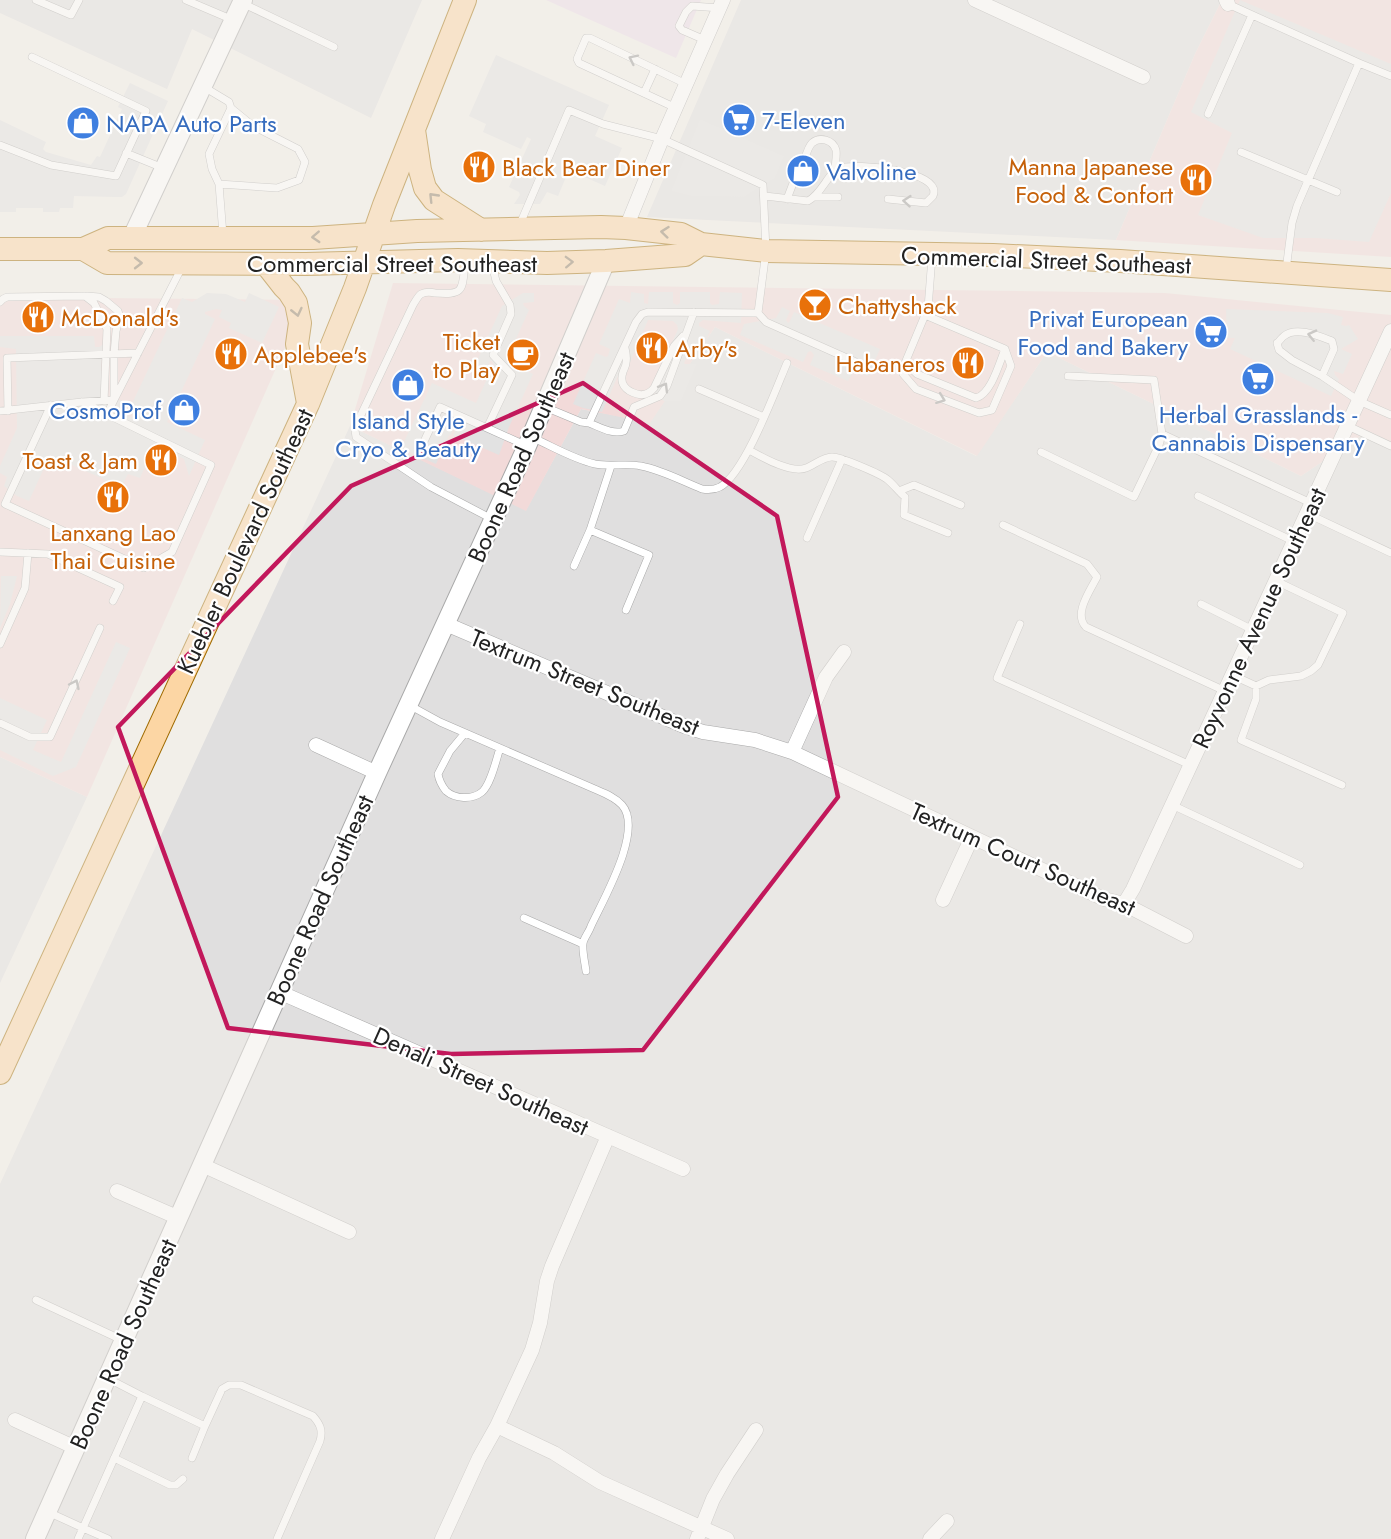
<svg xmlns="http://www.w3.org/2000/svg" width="1391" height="1539" font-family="Jost,sans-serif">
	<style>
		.residential { fill: #e0dfdf }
		.commercial { fill: #f2dad9 }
		.industrial { fill: #ebdbe8 }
		.parking { fill: #e2e2e2 }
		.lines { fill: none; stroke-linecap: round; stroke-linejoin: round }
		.service-casing { stroke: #a9a9a9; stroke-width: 8 }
		.minor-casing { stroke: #a9a9a9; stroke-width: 15 }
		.tertiary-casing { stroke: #a9a9a9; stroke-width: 20 }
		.primary-casing { stroke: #a06b00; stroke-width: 24 }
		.service { stroke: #fff; stroke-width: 7 }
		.minor { stroke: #fff; stroke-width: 14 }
		.tertiary { stroke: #fff; stroke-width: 18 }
		.primary { stroke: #fcd6a4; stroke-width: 22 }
		.oneway { stroke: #9c9c9c }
		.oneway2 { stroke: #8f7c63 }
		.marked { fill: none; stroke: #c2185b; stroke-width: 4.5; stroke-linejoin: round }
		.labels { text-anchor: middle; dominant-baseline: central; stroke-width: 4.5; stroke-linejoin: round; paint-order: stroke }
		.shop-label { font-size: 24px; fill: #366cbe; stroke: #fff; text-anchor: start }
		.food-label { font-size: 24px; fill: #c56008; stroke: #fff; text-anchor: start }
		.street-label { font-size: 24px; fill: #222; stroke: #fff }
	</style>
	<rect width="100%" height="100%" fill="#f2efe9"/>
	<path class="residential" d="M0,0h422l-51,118 -179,-89 -25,60 -167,-76z
		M741,0h481l-27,54 -79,186 -469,-23z
		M715,327l261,129 71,-104 254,124 67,-45 23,11v1097h-1391v-355l350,-758 176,84 55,-101 69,13z
		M0,757l87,40 -87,186z"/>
	<path class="commercial" d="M1222,0h169v257l-275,-17 79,-186z
		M393,283l772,10 226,22v127l-23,-11 -67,45 -254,-124 -70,104 -262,-129 -65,96 -69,-14 -55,102 -176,-85z
		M0,297l306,3 -219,497 -87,-40z"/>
	<path class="industrial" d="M546,0h155l-25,58z"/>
	<path class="parking" d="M1240,0l151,64v129l-22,49 -53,-4h-53l-65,-23 34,-82 -41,-21z
		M496,55l113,50 -14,31 27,12 -17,38 -36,-16 -11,26 -11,-4 -7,12h-26l6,-9 -1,-3 -10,-5 22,-48 -4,-2 -6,12 -38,-17 3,-8 -17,-8z
		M130,83l38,18 -42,93 -4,3h-6l-42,-1 -1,12h-13l-1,4h-16v-4h-27v4h-16v-92l46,22 -3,7 3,3 45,13 6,-9 3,1 22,-48 -4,-2z
		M700,119l84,37 -9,22 -31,19 -53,-1 -20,-5z
		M631,292l13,2v9l4,1 1,-12h24v11l4,2 3,-2v-11h30v11l2,2 7,-1 1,-12 22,1 -1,30 -38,-3 -4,3v3l11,5 -12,29 -11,-4 -3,7 1,1h12l-16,37h-17l-10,-8 3,-3 20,-44 -5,-3 6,-14 -1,-4 -4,-4 -25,-1 -19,45 -5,-3 -22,50 -19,-4 -10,-4 23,-51 10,4 2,-1 2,-7 -11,-5 20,-45 11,4z
		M207,293l19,1 19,8 4,-9 30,14 -17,36 -33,-15 2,-5 -12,-6 3,-7 -6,-1 -11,3v2l10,5 -48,103 38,18 -16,36 -5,-17 -29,-14 -15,33 -12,-4 -7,13 -71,-32 -21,46 -12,-5 -13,-10 3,-9 -7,-4v-7l17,-38 -1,-79 -16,-2v-11h94l1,11h4l5,-3 -3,21v36l21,-1 1,11 4,4 9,4v-3l-8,-4 54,-114 10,4z
		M523,293h11v9l-11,1 1,3 5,4 -23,51 27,13 -24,53 -10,28 -46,-20 5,-9 -2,-2 -6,12 -1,-1 -13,29 -35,-16 31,-65 44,20 15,-33 5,2 1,-1 -5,-10h-2l-3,7 -11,-5 26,-57z
		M782,307l8,4 -4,9 2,3 2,-2 4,-9 86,37 -12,27 -14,-5 -6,10 -38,-16 4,-10 -3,-4 -3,1 -5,10 -63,-27 4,-11 32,-6z
		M1226,309l102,4 15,4 -2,8 5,1 3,-1 9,14 -17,10 11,5 -9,20 -9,-3 1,4 4,4 -8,17 -101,-47 5,-11h-8z
		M1,576h16l-7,28 -10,24z
		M116,642l14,6 -54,119 -23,9 -53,-26v-52l47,22 -14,30 28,12z"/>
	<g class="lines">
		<g class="service-casing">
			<path id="service" d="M36,0l35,15 8,-15
				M186,0l47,20
				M242,3l92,44
				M1228,4l131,59 -62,143 -5,17 -6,47
				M705,40l-23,-10 -3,-4 7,-14 6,-6 28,2
				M1359,63l32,13
				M204,87l25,15 2,6 -22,46 3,15 7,15 4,51
				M644,93l11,-24
				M676,108l-97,-45 -2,-4 9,-21h4l96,46
				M1208,114l44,-99
				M0,145l51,20 65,11 30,-65 -114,-54
				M1241,152l96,40
				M126,153l37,15
				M804,161c2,-6 4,-14 8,-18 8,-7 21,-3 24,7 1,6 -1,14 -1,20
				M219,184l58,4 22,-8 6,-18 -7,-13 -45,-23 -22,-18
				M765,196l43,5c15,-8 20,-29 32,-33 14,-5 104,2 93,28 -2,2 -4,4 -7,7l-38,-4
				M815,197h23
				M787,199l8,-21
				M520,224l49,-114 34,14 59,15 101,46 3,66 -8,62 -110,-1 -6,2 -6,8 -47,101 -8,-1 -36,-15
				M465,264c-3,27 -1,31 -30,29 -4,-1 -10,-1 -14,1 -3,2 -6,8 -8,11l-53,112 -5,13 1,7 75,50 61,32
				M492,264l4,17 14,24 1,9 -18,41 19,20 -25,53 40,18
				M87,296l12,1 7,4 12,10 2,6 -4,14 -2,23v46l-7,14
				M0,302l3,-3 4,-2 78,-1 9,7 13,26 -3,72
				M758,313l8,9 101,45
				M925,315l80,34 6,17 -19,44 -13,3 -63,-24 -13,-15 2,-11 20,-48 3,-7 4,-51
				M625,348c1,4 2,10 1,15 0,3 -2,6 -3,9 -4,12 3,19 14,22 7,2 12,0 17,-6l20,-42 9,-10
				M905,363l12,11 59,24c15,-4 23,-34 29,-49
				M1068,376l86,4 8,54 151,70
				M1322,376l12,-27 -2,-8c-13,-5 -36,-15 -48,-5 -1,0 -6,7 -7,7l2,7 13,10 30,16 37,25 32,14
				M699,389l65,28
				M51,405l-46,99 139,64 28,-16 39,-87 -129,-63
				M0,411l82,-9 32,-2 68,-133
				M8,411l-1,-53 131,-5
				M589,423c11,4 23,12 35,8l10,-24 26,-11 7,-10 27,-74
				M1348,426l43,20
				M531,437c21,9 42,22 64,27 16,3 31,-1 46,2 21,4 41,15 61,23 6,1 12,1 18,-2 25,-14 55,-96 67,-124
				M421,448l19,-41 47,21
				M749,450c13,7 42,24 57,18 8,-3 17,-11 26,-11 9,0 49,17 56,23 6,5 11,12 17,17l-1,18 44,18
				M1041,452l93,45 25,-52 3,-11
				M899,491l15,-6 47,20
				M1198,496l97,46
				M1308,514l83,39
				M1003,525l84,39 10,13c-7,14 -24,37 -11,50l139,64
				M590,530l59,25 -23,55
				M807,538l35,-79
				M0,552l48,2 72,33 -7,14
				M574,566l16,-36 21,-64
				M1201,604l52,26
				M1020,624l-23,54 193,87
				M0,644l25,-56 3,-35
				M1232,675l24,11 13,-6 32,-4 10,-5 7,-6 25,-52 -67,-32
				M1256,686v13l-15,41 101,45
				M409,705l31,17 150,65c11,5 24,9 32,18 22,25 -19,95 -31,121 -2,6 -7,12 -8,17 -1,8 2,20 3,28
				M0,723l30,14h20l50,-109
				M465,733l-15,18 -12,23c1,6 4,12 8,17 9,8 26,9 36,1 9,-8 14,-32 18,-44
				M1172,805l128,60
				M524,918l59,26
				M36,1300l86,40
				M142,1396l63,30 17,-37 7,-4h12l72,31c7,8 10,14 7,25l-43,98
				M114,1458l56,27h6l7,-6
				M192,1458l13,-32
				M48,1512l35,16 59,-132 -35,-18
				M78,1539l5,-11 25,11"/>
		</g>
		<g class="minor-casing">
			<path id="minor" d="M975,0l168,77
				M1226,0l2,4
				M626,228l36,-89 61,-139
				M446,624l238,102 19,6 52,8 37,12 312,147 20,5 62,32
				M316,745l61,28
				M792,752l34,-75 18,-25
				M943,900l29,-63
				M1124,904l9,-15c86,-186 173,-371 258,-558
				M279,992l404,177
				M202,1165l147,67
				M117,1191l62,27
				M15,1420l61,28
				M497,1426l57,27 46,29 127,57
				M442,1539l37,-81 18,-32 35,-76 8,-27 7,-42 5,-15 56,-130
				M697,1539l16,-40 14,-25 29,-44
				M930,1539l17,-18"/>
		</g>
		<g class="tertiary-casing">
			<path id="tertiary" d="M132,237l111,-237
				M35,1539l342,-766 150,-327 79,-185"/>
		</g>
		<g class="primary-casing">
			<path id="primary" d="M414,130l6,40 5,18 9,12 47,30
				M0,249h83l25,-11h205l104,-7 184,-4 25,1 55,6 20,10 65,7 227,4 127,6 271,19
				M83,249l24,14 199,1 152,-4 89,3 59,-2 79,-6 16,-11
				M266,264l18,23 5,5 7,11 4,20 -3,21 11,59
				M0,1073l308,-669 47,-116 29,-83 81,-205"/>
		</g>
		<use href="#service" class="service"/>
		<use href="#minor" class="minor"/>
		<use href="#tertiary" class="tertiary"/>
		<use href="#primary" class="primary"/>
	</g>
	<defs><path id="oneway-chevron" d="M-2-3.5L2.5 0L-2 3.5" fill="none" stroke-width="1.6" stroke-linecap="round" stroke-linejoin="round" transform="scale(1.5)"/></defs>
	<g class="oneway">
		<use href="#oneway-chevron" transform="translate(633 59) rotate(-154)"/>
		<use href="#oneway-chevron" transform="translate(907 201) rotate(-175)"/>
		<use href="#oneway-chevron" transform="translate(1312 335) rotate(-167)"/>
		<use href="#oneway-chevron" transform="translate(664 387) rotate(-59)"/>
		<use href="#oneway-chevron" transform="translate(941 399) rotate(21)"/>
		<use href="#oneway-chevron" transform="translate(75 684) rotate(-65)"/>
	</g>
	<g class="oneway2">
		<use href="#oneway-chevron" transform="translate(433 197) rotate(-134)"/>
		<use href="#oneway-chevron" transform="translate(665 232) rotate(-174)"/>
		<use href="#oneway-chevron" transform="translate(316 237) rotate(177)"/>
		<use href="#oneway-chevron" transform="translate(569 262) rotate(-2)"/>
		<use href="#oneway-chevron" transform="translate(138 263)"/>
		<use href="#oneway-chevron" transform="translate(297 312) rotate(77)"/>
	</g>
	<path d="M0 0H1391V1539H0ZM583,383l194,133 61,281 -195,253 -192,4 -223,-26 -110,-301 233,-241z" fill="#f2efe9" fill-opacity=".55" fill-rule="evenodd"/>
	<path class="marked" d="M583,383l194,133 61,281 -195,253 -192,4 -223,-26 -110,-301 233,-241z"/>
	<defs>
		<g id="supermarket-disc" transform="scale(1.725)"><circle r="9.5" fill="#3f7fe0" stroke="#fff"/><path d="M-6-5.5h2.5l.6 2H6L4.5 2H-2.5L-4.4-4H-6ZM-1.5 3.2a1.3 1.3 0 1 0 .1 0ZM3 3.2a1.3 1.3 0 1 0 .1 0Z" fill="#fff"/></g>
		<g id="shop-disc" transform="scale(1.725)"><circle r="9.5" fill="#3f7fe0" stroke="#fff"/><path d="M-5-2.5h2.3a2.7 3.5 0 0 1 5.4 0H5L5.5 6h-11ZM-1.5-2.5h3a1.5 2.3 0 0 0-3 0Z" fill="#fff"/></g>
		<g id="restaurant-disc" transform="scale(1.725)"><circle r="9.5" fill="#e8710a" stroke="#fff"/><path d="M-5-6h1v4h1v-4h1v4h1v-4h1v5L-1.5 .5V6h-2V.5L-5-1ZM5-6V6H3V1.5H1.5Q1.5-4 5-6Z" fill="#fff"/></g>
		<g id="bar-disc" transform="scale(1.725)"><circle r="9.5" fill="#e8710a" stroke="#fff"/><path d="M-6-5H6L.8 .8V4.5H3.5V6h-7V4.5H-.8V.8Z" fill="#fff"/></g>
		<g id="cafe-disc" transform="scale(1.725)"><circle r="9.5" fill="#e8710a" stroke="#fff"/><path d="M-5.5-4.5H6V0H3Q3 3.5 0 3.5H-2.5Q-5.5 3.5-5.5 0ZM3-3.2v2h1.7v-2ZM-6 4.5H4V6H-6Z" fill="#fff"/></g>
	</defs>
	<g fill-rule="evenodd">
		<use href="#supermarket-disc" x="739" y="120"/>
		<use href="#shop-disc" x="83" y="123"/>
		<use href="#restaurant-disc" x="479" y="167"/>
		<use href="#shop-disc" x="803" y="171"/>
		<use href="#restaurant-disc" x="1196" y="180"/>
		<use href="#bar-disc" x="815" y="305"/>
		<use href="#restaurant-disc" x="38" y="317"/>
		<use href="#supermarket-disc" x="1211" y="332"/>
		<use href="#restaurant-disc" x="652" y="348"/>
		<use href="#restaurant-disc" x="231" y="354"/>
		<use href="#cafe-disc" x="523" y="355"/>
		<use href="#restaurant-disc" x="968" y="363"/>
		<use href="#supermarket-disc" x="1258" y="379"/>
		<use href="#shop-disc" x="408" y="385"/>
		<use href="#shop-disc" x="184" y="410"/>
		<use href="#restaurant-disc" x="161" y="460"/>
		<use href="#restaurant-disc" x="113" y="497"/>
	</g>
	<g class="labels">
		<g class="shop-label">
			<text x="762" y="120">7-Eleven</text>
			<text x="106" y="123">NAPA Auto Parts</text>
			<text x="826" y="171">Valvoline</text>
			<text x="1188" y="318" text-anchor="end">Privat European<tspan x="1188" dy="28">Food and Bakery</tspan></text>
			<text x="161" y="410" text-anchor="end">CosmoProf</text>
			<text x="1258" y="414" text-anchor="middle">Herbal Grasslands -<tspan x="1258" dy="28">Cannabis Dispensary</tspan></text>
			<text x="408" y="420" text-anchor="middle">Island Style<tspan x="408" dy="28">Cryo &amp; Beauty</tspan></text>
		</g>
		<g class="food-label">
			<text x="1173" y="166" text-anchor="end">Manna Japanese<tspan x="1173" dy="28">Food &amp; Confort</tspan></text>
			<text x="502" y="167">Black Bear Diner</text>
			<text x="838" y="305">Chattyshack</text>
			<text x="61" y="317">McDonald's</text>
			<text x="500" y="341" text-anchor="end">Ticket<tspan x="500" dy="28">to Play</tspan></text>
			<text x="675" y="348">Arby's</text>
			<text x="254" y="354">Applebee's</text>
			<text x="945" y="363" text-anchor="end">Habaneros</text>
			<text x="138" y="460" text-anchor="end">Toast &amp; Jam</text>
			<text x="113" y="532" text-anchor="middle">Lanxang Lao<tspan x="113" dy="28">Thai Cuisine</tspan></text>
		</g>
		<g class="street-label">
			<text transform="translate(1046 260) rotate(2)">Commercial Street Southeast</text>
			<text x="392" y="263">Commercial Street Southeast</text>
			<text transform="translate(521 457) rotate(-66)">Boone Road Southeast</text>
			<text transform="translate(245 541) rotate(-65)">Kuebler Boulevard Southeast</text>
			<text transform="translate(1259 618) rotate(-65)">Royvonne Avenue Southeast</text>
			<text transform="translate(585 682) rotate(22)">Textrum Street Southeast</text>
			<text transform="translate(1023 859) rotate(24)">Textrum Court Southeast</text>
			<text transform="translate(320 900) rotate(-66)">Boone Road Southeast</text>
			<text transform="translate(481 1081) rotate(24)">Denali Street Southeast</text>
			<text transform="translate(123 1344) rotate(-66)">Boone Road Southeast</text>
		</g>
	</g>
</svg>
